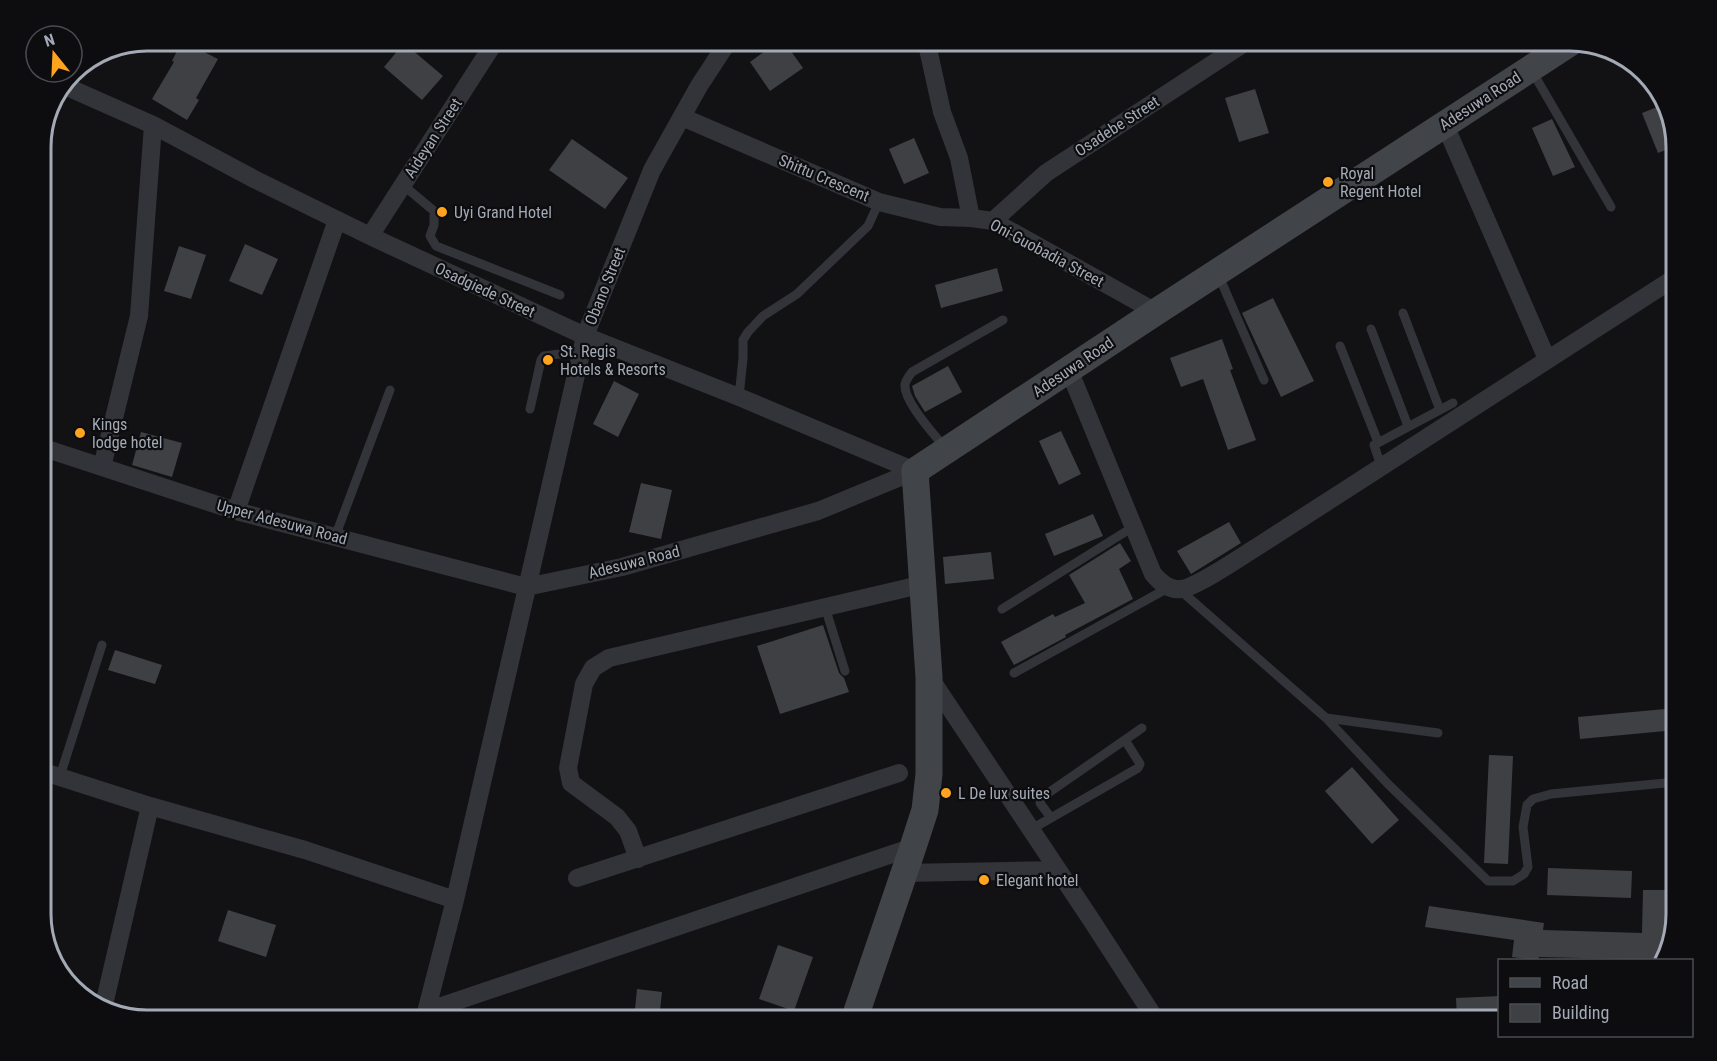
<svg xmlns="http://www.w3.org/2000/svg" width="1717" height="1061" font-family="'Roboto Condensed',sans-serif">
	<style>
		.building { fill: #3e4044 }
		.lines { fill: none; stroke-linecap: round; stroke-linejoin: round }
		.lane { stroke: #333439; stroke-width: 9 }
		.street { stroke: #333439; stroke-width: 18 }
		.secondary { stroke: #414449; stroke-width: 27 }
		.poi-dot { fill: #ffa41f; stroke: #0d0d0f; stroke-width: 2 }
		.labels { text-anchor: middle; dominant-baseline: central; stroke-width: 4.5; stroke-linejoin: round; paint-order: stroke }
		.street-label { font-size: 16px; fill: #a3aab6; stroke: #0d0d0f }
		.poi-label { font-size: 16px; fill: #a3aab6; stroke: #0d0d0f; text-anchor: start }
		.rim { fill: none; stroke: #a3aab6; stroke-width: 3 }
	</style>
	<rect width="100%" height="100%" fill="#121214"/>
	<path class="building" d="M780,40h3l20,28 -33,23 -20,-29z
		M182,41l36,18 -22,39 3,2 -12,20 -35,-21 22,-37 -2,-1z
		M404,43l39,33 -21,24 -38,-33z
		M1255,89l14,44 -30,9 -14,-44z
		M1665,104l11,42 -18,7 -16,-40z
		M1552,119l23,48 -22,9 -21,-48z
		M914,138l15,35 -25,11 -15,-35z
		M572,139l56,39 -23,31 -56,-39z
		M245,244l33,15 -16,36 -33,-14z
		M179,246l27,9 -15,44 -27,-8z
		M997,268l6,23 -62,17 -6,-23z
		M1273,298l41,83 -33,16 -39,-84z
		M1222,339l11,30 -3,1 26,70 -28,10 -25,-71 -22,8 -11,-29z
		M948,366l14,26 -37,20 -10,-16 -3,-10z
		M614,381l25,13 -21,43 -25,-13z
		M1061,431l20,43 -22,11 -20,-44z
		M141,432l41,11 -10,34 -40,-12z
		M641,483l31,7 -11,49 -32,-7z
		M1093,514l10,22 -49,20 -9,-22z
		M1229,522l12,21 -50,31 -14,-23z
		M1120,543l11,18 -12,8 14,30 -68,36 1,2 -52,28 -13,-23 52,-28 2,3 30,-14 -16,-28z
		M991,552l3,27 -49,5 -2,-27z
		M823,625l16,48 5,5 5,14 -69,22 -23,-68z
		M115,650l47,15 -7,19 -47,-14z
		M1676,708v22l-96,9 -2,-22z
		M1489,755l24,1 -5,108 -24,-1z
		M1352,767l47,53 -27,24 -47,-53z
		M1548,868l84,3 -1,27 -84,-3z
		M1643,890h33v24l-12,46 -125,-3 -1,3h-5l-21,-3 2,-17 -89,-13 4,-21 115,17 -1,7 99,3z
		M228,910l48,15 -10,32 -48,-16z
		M778,945l35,12 -19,54 -35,-12z
		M637,989l25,3 -3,28h-25z
		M1500,996v24h-43l-1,-22z"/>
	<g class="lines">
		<path class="lane" d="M1532,71l79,136
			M403,185l31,26v14l-4,11 6,10 124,49
			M1218,274l46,106
			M1403,313l37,97
			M1371,329l37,97
			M1340,346l38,96
			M739,397l4,-39v-18l5,-8 15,-16 34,-22 71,-68 11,-24
			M530,409l11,-49 3,-4 38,-5
			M945,448c-10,-13 -42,-47 -40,-64 1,-4 4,-8 7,-12l91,-52
			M1381,466l-7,-21 79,-42
			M335,537l55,-147
			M1180,590l146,128 62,66 100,97h25l11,-7 4,-7 -5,-40 4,-22 6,-6 18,-5 125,-12
			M825,607l20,64
			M1002,609l131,-82
			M1014,673l154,-85
			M1326,718l112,15
			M60,776l42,-131
			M1051,818l-11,-15 1,-5 101,-70
			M1030,830l108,-62 2,-4 -15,-24"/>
		<path class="street" d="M926,40l16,72 17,46 12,60 22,3 163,91
			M65,86l88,39 101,54 116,57 215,100 154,61 176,74
			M682,117l197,85 61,15 31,1
			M1445,125l102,234
			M993,221l53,-48 203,-133
			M370,236l126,-196
			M1069,370l84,204c7,8 16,17 28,15 17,-2 62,-34 79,-44l416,-268
			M41,447l195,64 290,76 96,-20 196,-56 97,-40
			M102,467l37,-151 14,-191
			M236,511l101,-291
			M930,678l160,240 66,102
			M41,771l109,35 155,44 150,50
			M638,859l-10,-28 -11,-14 -46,-34 -3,-15 16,-84 9,-16 16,-10 315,-74
			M905,873l153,-3
			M577,878l322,-105
			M103,1009l47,-203
			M427,1011l486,-164
			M424,1020l31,-120 130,-564 67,-166 47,-84 30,-46"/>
		<path class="secondary" d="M854,1020l59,-173 12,-37 4,-36v-97l-14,-206 241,-159 417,-271"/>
	</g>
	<g class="poi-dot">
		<circle cx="1328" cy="182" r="6"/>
		<circle cx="442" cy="212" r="6"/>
		<circle cx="548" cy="360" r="6"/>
		<circle cx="80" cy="433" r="6"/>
		<circle cx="946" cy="793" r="6"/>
		<circle cx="984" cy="880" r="6"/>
	</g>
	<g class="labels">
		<g class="street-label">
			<text transform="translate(1480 101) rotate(-33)">Adesuwa Road</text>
			<text transform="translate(1117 126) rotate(-33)">Osadebe Street</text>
			<text transform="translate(433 138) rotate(-57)">Aideyan Street</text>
			<text transform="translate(824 178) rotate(23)">Shittu Crescent</text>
			<text transform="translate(1047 253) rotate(28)">Oni-Guobadia Street</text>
			<text transform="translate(605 286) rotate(-68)">Obano Street</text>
			<text transform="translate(485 290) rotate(25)">Osadgiede Street</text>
			<text transform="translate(1073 367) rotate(-34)">Adesuwa Road</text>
			<text transform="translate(282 522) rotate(15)">Upper Adesuwa Road</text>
			<text transform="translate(634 562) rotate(-14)">Adesuwa Road</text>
		</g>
		<g class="poi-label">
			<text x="1340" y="173">Royal<tspan x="1340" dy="18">Regent Hotel</tspan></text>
			<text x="454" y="212">Uyi Grand Hotel</text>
			<text x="560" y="351">St. Regis<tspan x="560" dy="18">Hotels &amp; Resorts</tspan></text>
			<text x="92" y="424">Kings<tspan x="92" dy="18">lodge hotel</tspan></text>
			<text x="958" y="793">L De lux suites</text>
			<text x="996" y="880">Elegant hotel</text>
		</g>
	</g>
	<path d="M0 0H1717V1061H0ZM147 51H1570A96 96 0 0 1 1666 147V914A96 96 0 0 1 1570 1010H147A96 96 0 0 1 51 914V147A96 96 0 0 1 147 51Z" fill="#0d0d0f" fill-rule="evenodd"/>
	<path class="rim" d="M147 51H1570A96 96 0 0 1 1666 147V914A96 96 0 0 1 1570 1010H147A96 96 0 0 1 51 914V147A96 96 0 0 1 147 51Z"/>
	<rect x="1498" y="959" width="195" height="78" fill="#0d0d0f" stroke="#494c52" stroke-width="1.5"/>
	<rect x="1510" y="978" width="30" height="9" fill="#414449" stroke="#494c52" stroke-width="1.5"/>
	<text x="1552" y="989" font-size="18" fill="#a3aab6">Road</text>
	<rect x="1510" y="1004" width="30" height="18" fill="#3e4044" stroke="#494c52" stroke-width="1.5"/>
	<text x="1552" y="1019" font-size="18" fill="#a3aab6">Building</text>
	<g transform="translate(54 54) rotate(342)"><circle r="28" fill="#0d0d0f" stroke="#494c52" stroke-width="1.5"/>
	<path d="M0-4.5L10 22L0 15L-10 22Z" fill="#ffa41f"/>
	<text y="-9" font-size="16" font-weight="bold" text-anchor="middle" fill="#a3aab6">N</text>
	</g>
</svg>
